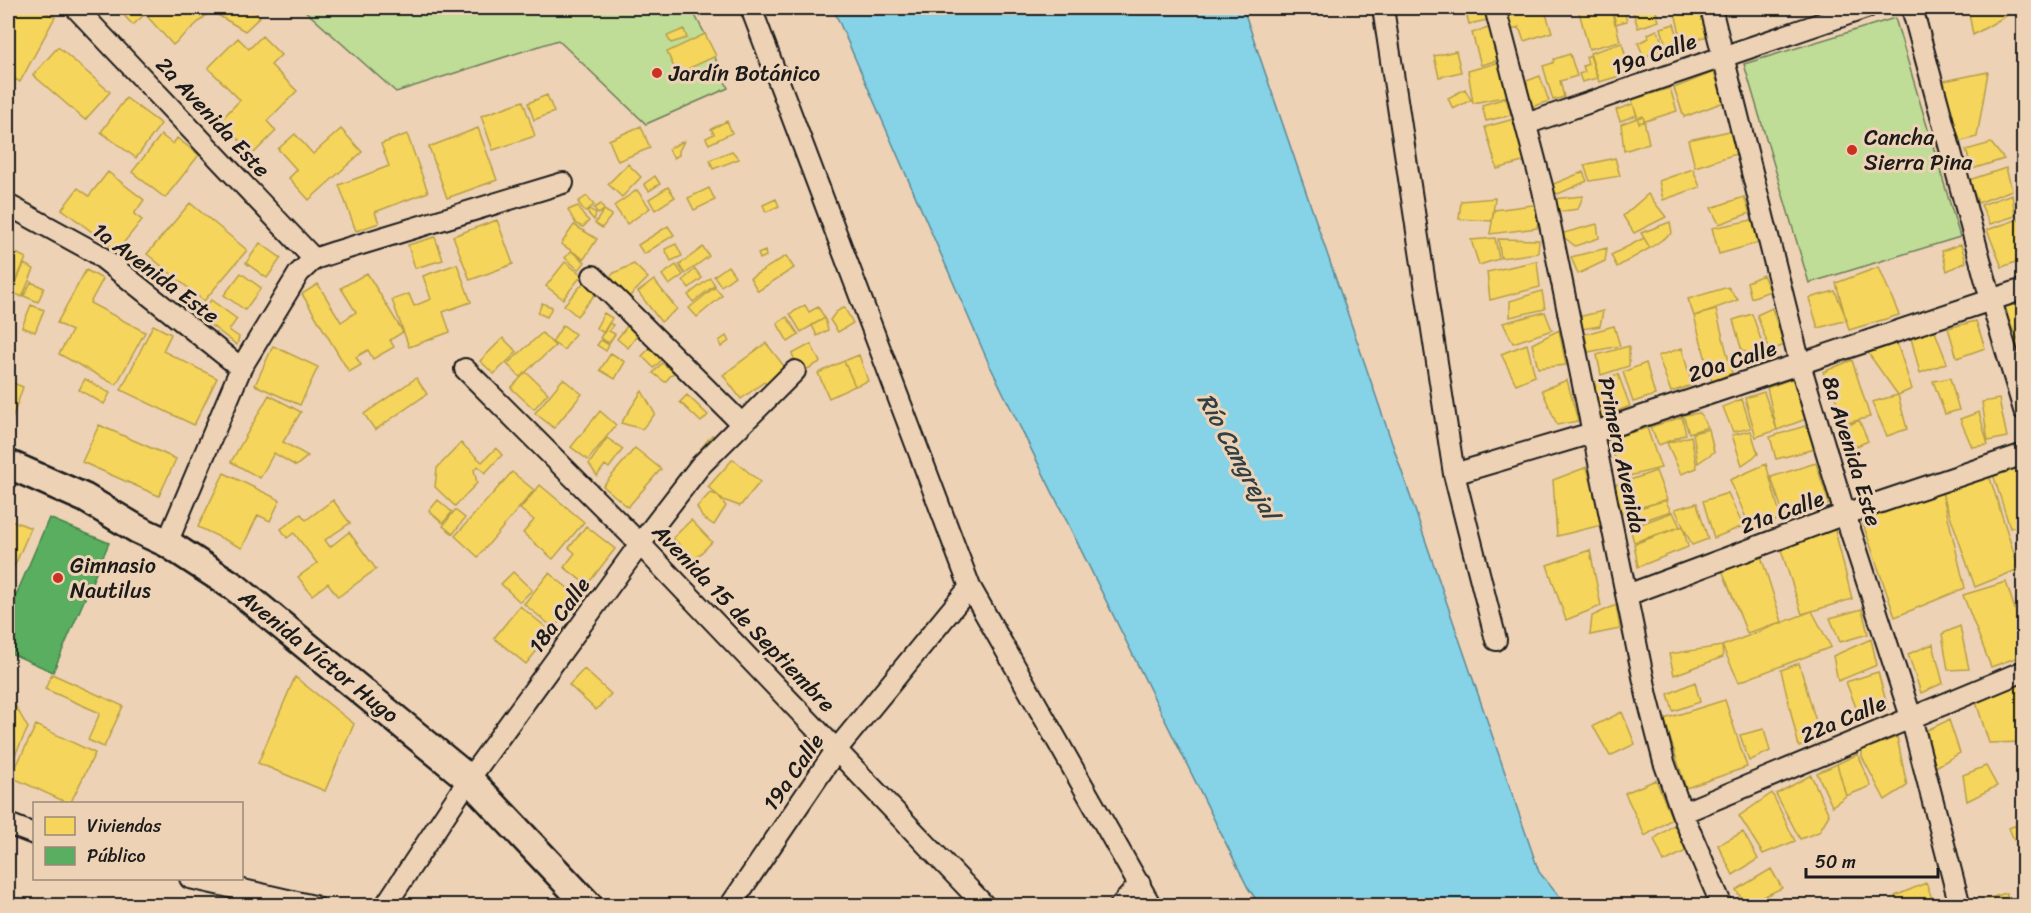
<svg xmlns="http://www.w3.org/2000/svg" width="2031" height="913" font-family="Sriracha,sans-serif">
	<style>
		.green { fill: #bfdd96; stroke: #6e7c59; stroke-width: 1.5 }
		.water { fill: #86d2e6; stroke: #5c8995; stroke-width: 1.5 }
		.homes { fill: #f6d55c; stroke: #b59e49; stroke-width: 1.5 }
		.public { fill: #5aae61; stroke: #47824c; stroke-width: 1.5 }
		.lines { fill: none; stroke-linecap: round; stroke-linejoin: round }
		.street-casing { stroke: #1c1c1c; stroke-width: 24 }
		.secondary-casing { stroke: #1c1c1c; stroke-width: 32 }
		.street { stroke: #eed2b5; stroke-width: 20 }
		.secondary { stroke: #eed2b5; stroke-width: 27 }
		.poi-dot { fill: #c8321e; stroke: #eed2b5; stroke-width: 2 }
		.labels { text-anchor: middle; dominant-baseline: central; stroke-width: 6; stroke-linejoin: round; paint-order: stroke }
		.street-label { font-size: 22px; fill: #1c1c1c; stroke: #eed2b5 }
		.poi-label { font-size: 22px; fill: #1c1c1c; stroke: #eed2b5; text-anchor: start }
		.water-label { font-size: 24px; font-style: italic; fill: #314044; stroke: #eed2b5 }
	</style>
	<rect width="100%" height="100%" fill="#eed2b5"/>
	<filter id="ink" filterUnits="userSpaceOnUse"><feTurbulence type="fractalNoise" baseFrequency=".0167" numOctaves="2"/><feDisplacementMap in="SourceGraphic" scale="12" xChannelSelector="R" yChannelSelector="G"/><feConvolveMatrix kernelMatrix="1 2 1 2 8 2 1 2 1" color-interpolation-filters="sRGB"/></filter>
	<g filter="url(#ink)">
		<path class="green" d="M302,8h389l14,26 23,54 -82,36 -88,-84 -162,52z
			M1895,18l65,219 -151,46 -65,-219z"/>
		<path class="water" d="M833,8h410l296,864 27,33h-306l-12,-17 -259,-524z"/>
		<path class="homes" d="M8,8h29l18,9 -35,65 -12,-7z
			M124,8h127l9,9 -15,14 -34,-20 -38,34 -28,-31 -12,11 -13,-14z
			M1465,8h25l2,11 -23,5z
			M1520,8h24l8,24 -28,9 -5,-14 -7,3 -4,-14 8,-3v-4z
			M1578,8h34l8,33 -31,8z
			M1615,8h8l4,13 -12,3 -4,-15z
			M1632,8h23l4,13 -21,7z
			M1674,8h28l6,28 -26,7z
			M1968,8h42l1,5 -38,22z
			M1674,24l9,28 -14,4 -8,-28z
			M1492,27l10,32 -21,6 -9,-32z
			M684,29l3,9 -16,5 -4,-7z
			M1657,30l8,18 -21,9 -6,-14 11,-5 -1,-4z
			M705,34l11,22 -39,18 -10,-22z
			M262,36l19,19 -10,10 26,26 -30,30 9,10 -23,23 -33,-33 20,-21 -32,-32 30,-30 11,11z
			M1622,43l8,30 -31,9 -9,-29z
			M58,47l52,45 -25,28 -52,-45z
			M1456,51l5,21 -22,5 -5,-21z
			M1570,54l7,22 -17,5 4,16 -11,3 -10,-34 10,-3 1,-4z
			M1590,55l7,23 -15,4 -3,-8 6,-2 -2,-6 5,-2 -2,-7z
			M1500,62l8,34 -35,7 -5,-32z
			M1714,72l10,30 -40,15 -10,-29z
			M1988,72l-11,65 -19,5 -19,-60z
			M1540,76l9,25 -18,6 -7,-25z
			M2024,80v19h-2l-6,-17z
			M1670,88l7,23 -38,12 -7,-23z
			M1465,89l6,11 -18,9 -5,-11z
			M547,95l7,17 -20,8 -6,-17z
			M126,98l35,26 -25,34 -35,-26z
			M1506,98l5,17 -25,6 -4,-16z
			M523,101l12,35 -42,14 -12,-34z
			M1633,104l4,11 -17,6 -4,-11z
			M1643,116l6,27 -25,8 -3,-27z
			M1514,119l12,42 -29,8 -12,-42z
			M727,121l5,12 -23,11 -3,-6 8,-4 -3,-5z
			M641,126l9,22 -32,13 -9,-21z
			M478,128l19,52 -50,18 -18,-51z
			M341,129l21,23 -53,48 -20,-22 8,-8 -19,-21 17,-15 18,20z
			M1730,131l6,23 -41,13 -7,-27z
			M407,134l21,58 -53,20 4,11 -23,8 -17,-46 50,-19 -8,-22z
			M161,135l12,9 4,-6 22,17 -34,43 -33,-26z
			M684,141l-5,10v4l-5,3 -6,-9z
			M1991,143l13,16 -32,10 -6,-19z
			M732,151l7,8 -26,10 -3,-9z
			M1615,158l5,18 -30,5 -6,-16z
			M628,164l13,13 -19,20 -14,-13z
			M2006,168l6,22 -34,13 -9,-23z
			M1693,169l7,18 -37,13 -4,-19z
			M108,172l36,28 -10,14 8,6 -25,31 -55,-42 16,-21 11,8z
			M1583,172l4,9 -29,13 -12,-7z
			M655,176l5,8 -11,7 -5,-7z
			M668,187l7,10 -20,13 -6,-11z
			M709,188l6,12 -21,10 -6,-12z
			M637,190l13,18 -23,16 -13,-18z
			M1648,194l18,23 -32,16 -11,-17z
			M2012,194l3,22 -25,8 -9,-19z
			M587,196l7,9 -9,7 -7,-10z
			M1583,196l-5,13 -21,3 -5,-13z
			M1744,197l6,16 -31,11 -8,-16z
			M1495,198l-3,23 -33,-2 2,-18z
			M776,199l3,7 -13,6 -3,-7z
			M190,203l57,47 -43,51 -57,-47z
			M601,204l3,6 -6,4 -4,-6z
			M1540,204l-3,24 -47,6 4,-24z
			M578,206l5,9 6,6 -6,6 -7,-3 -8,-14z
			M590,209l6,5 -2,6 -7,-8z
			M604,210l8,5 -10,13 -7,-5z
			M2019,219l5,15v25l-22,8 -15,-37z
			M497,220l16,44 -43,16 -17,-44z
			M1752,220l6,23 -39,11 -7,-26z
			M1670,222l2,11 -22,15 -9,-15z
			M1597,224l2,14 -24,8 -15,-12z
			M574,225l23,14 -13,20 -23,-15z
			M668,226l6,9 -30,19 -6,-9z
			M435,237l8,23 -28,8 -7,-23z
			M1495,238l4,21 -20,6 -8,-25z
			M1644,238l6,10 -33,19 -6,-12z
			M1498,239l41,1 -1,13 -37,5z
			M260,243l21,15 -14,20 -21,-15z
			M676,244l6,12 -11,5 -6,-12z
			M1961,244l5,18 -19,9 -5,-20z
			M703,247l6,9 -24,18 -6,-9z
			M1607,248l-2,13 -27,13 -7,-17z
			M571,251l14,11 -6,8 -14,-12z
			M765,251l1,5 -6,3 -2,-5z
			M14,252l12,6 -18,41v-32z
			M786,256l8,12 -36,23 -8,-13z
			M1537,261l3,26 -50,13 -3,-28z
			M565,262l17,13 -19,24 -17,-13z
			M24,264l10,5 -12,28 -10,-5z
			M457,264l14,38 -28,10 7,20 -41,15 -17,-47 17,-6 5,12 17,-7 -8,-23z
			M634,264l14,14 -19,19 -20,-19 5,-5z
			M676,265l7,10 -14,10 -7,-10z
			M728,266l7,10 -14,10 -7,-10z
			M1879,267l20,48 -50,15 -13,-47z
			M695,269l7,9 -13,10 -6,-8z
			M86,270l17,9 -13,24 55,29 -29,53 -57,-31 13,-23 -15,-8z
			M241,273l20,15 -16,22 -21,-15z
			M367,273l36,59 -13,8 4,7 -21,12 -5,-9 -12,7 5,8 -12,7 -47,-78 16,-10 23,38 15,-10 -15,-24z
			M1763,275l7,16 -19,7 -4,-16z
			M710,278l5,7 -22,17 -5,-7z
			M654,280l23,29 -16,13 -23,-30z
			M585,281l12,11 -20,24 -13,-11z
			M31,282l13,6 -6,14 -14,-6z
			M715,287l7,9 -25,21 -8,-9z
			M1728,287l10,13 -44,16 -6,-17z
			M1542,291l3,18 -35,8v-16z
			M1835,291l12,29 -29,8 -9,-30z
			M2024,298v37l-7,3 -15,-32z
			M211,300l26,19 -8,11 10,7 -2,8 -38,-29z
			M542,303l10,4 -5,10 -9,-4z
			M31,305l13,5 -9,22 -13,-5z
			M805,305l4,7 9,-5 7,11 -24,14 -11,-18z
			M844,307l9,16 -15,9 -8,-12 6,-8z
			M1772,308l12,37 -14,6 -13,-36z
			M1716,310l16,63 -20,9 -18,-66z
			M1603,311l-3,15 -18,3 -4,-12z
			M1545,312l7,18 -39,13 -10,-20z
			M604,313l8,5 -8,15 -8,-5z
			M1752,314l15,43 -25,-6 -9,-31z
			M787,317l12,18 -11,7 -11,-19z
			M825,318l3,12 -11,6 -5,-11z
			M1976,321l9,27 -28,10 -9,-30z
			M609,323l4,2 -4,6 6,3 -6,9 -9,-5z
			M153,325l18,9 -8,17 54,27 -23,47 -73,-35z
			M563,325l12,9 -11,16 -12,-8z
			M628,325l11,8 -11,15 -11,-9z
			M1614,326l6,20 -32,6 -3,-18z
			M1934,329l13,34 -27,10 -9,-35z
			M1559,330l7,35 -28,3 -6,-24z
			M542,333l13,13 -35,31 -13,-13z
			M726,336l3,5 -8,6 -2,-6z
			M2024,337v24l-9,-20z
			M503,338l14,14 -23,22 -14,-13z
			M601,340l8,5 -3,6 -9,-6z
			M766,343l22,28 -21,15 -3,-4 -23,17 -18,-24z
			M1897,343l15,46 -14,6 -30,-42z
			M811,344l9,18 -14,8 -3,-6 -5,2 -6,-12z
			M1527,344l8,32 -19,8 -15,-30z
			M653,345l12,11 -11,12 -12,-12z
			M273,346l45,21 -18,38 -45,-20z
			M1629,346v20l-28,9 -4,-20z
			M1682,348l10,37 -21,7 -13,-36z
			M611,353l14,9 -10,17 -15,-9z
			M859,355l9,26 -13,5 -11,-25z
			M1852,360l18,57 -23,6 -24,-51z
			M844,361l11,25 -26,12 -11,-25z
			M662,363l12,9 -9,10 -12,-9z
			M1646,363l9,32 -22,7 -10,-30z
			M526,372l22,21 -14,16 -23,-21z
			M1618,374l12,32 -30,12 -14,-33z
			M416,378l11,16 -52,36 -11,-16z
			M1794,378l12,41 -29,11 -10,-42z
			M1950,378l9,32 -14,4 -12,-33z
			M85,379l25,14 -6,11 -25,-14z
			M563,379l19,15 -28,34 -19,-15z
			M1567,380l11,41 -21,4 -15,-35z
			M8,381l15,6 -15,44z
			M642,391l13,23 -13,15 -21,-6z
			M1764,392l13,38 -21,7 -11,-39z
			M269,395l32,17 -18,30 25,14 -12,10 -22,-13 -14,25 -29,-16z
			M687,395l21,20 -7,7 -21,-20z
			M1898,395l9,34 -20,7 -15,-34z
			M1742,399l9,29 -18,4 -10,-25z
			M1999,399l8,38 -19,4 -6,-39z
			M600,411l16,14 -28,35 -17,-13z
			M1979,412l9,33 -16,2 -12,-28z
			M1700,413l8,14 -19,6 -6,-18z
			M1682,417l4,17 -27,11 -9,-18z
			M1859,420l9,21 -20,9 -7,-21z
			M99,425l77,34 -17,37 -77,-34z
			M1808,425l7,24 -39,10 -6,-22z
			M1647,428l14,40 -40,10 -12,-39z
			M1709,429l5,23 -16,11 -5,-30z
			M1751,431l7,23 -16,11 -10,-30z
			M712,435l5,3 -20,24 -4,-4z
			M1691,436l6,32 -16,6 -14,-31z
			M607,438l16,11 -14,19 -4,-3 -8,11 -8,-12z
			M461,443l21,19 14,-14 6,7 -17,18 -7,-7 -4,4 3,13 -22,23 -20,-19 2,-19z
			M635,448l26,21 -33,38 -25,-21z
			M733,459l27,23 -20,24 -17,-6 -15,-13z
			M2024,462v62l-14,4 -17,-54z
			M1816,463l13,41 -44,15 -14,-42z
			M1766,464l15,54 -29,14 -22,-52z
			M1587,467l15,58 -45,11 -4,-56z
			M1656,471l11,29 -45,13 -9,-27z
			M512,472l22,18 -56,67 -23,-21z
			M224,473l56,27 -10,21 -12,-6 -16,33 -44,-21z
			M1989,475l30,94 -44,18 -33,-95z
			M540,485l44,37 -31,37 -30,-26 11,-13 -14,-11z
			M1942,492l23,96 -70,29 -33,-96z
			M710,493l7,2 9,11 -12,19 -12,-8 -5,-10z
			M1728,493l15,33 -29,12 -11,-37z
			M333,500l17,23 -25,17 5,7 19,-15 27,37 -38,28 -10,-14 -16,12 -14,-18 19,-14 -23,-30 -7,5 -6,-9 20,-15 5,6z
			M438,500l14,12 -9,11 -14,-12z
			M1665,500l6,11 -41,14 -7,-12z
			M1697,503l11,36 -16,6 -17,-36z
			M455,510l10,8 -12,16 -10,-8z
			M1673,512l7,15 -46,15 -4,-14z
			M8,519l23,9 -17,39 -6,-3z
			M691,520l21,22 -18,18 -21,-22z
			M1833,522l19,77 -50,15 -23,-70z
			M586,526l29,23 -28,36 -23,-18 11,-14 -6,-5z
			M1683,526l5,21 -50,20 -4,-23z
			M1590,550l11,56 -35,14 -19,-55z
			M2024,551v13h-1l-4,-12z
			M1760,553l22,69 -35,11 -25,-63z
			M513,572l19,18 -12,12 -19,-18z
			M549,573l30,24 -25,31 -30,-24z
			M2006,582l18,55v18l-33,12 -28,-72z
			M1616,605l4,24 -30,6 2,-19z
			M520,606l32,26 -26,32 -32,-26z
			M1862,609l6,25 -28,8 -10,-24z
			M1812,611l19,36 -92,35 -17,-36z
			M1960,626l9,43 -21,1 -6,-36z
			M1871,639l6,26 -39,16 -5,-25z
			M1933,644l10,39 -22,10 -13,-39z
			M1722,646l1,11 -49,18 -5,-21z
			M1799,663l22,76 -22,8 -18,-77z
			M584,669l27,25 -15,16 -27,-25z
			M1878,672l10,37 -27,11 -15,-38z
			M52,674l71,32 -19,41 -16,-7 12,-27 -55,-24z
			M295,677l59,47 -29,67 -67,-28z
			M2024,681v61l-35,1 -13,-41z
			M1695,682l5,20 -27,9 -5,-17z
			M1725,700l22,67 -61,21 -22,-69z
			M8,703l8,4 12,21 -14,29 -6,-3z
			M1622,712l13,32 -25,12 -17,-30z
			M1949,720l11,33 -26,15 -7,-38z
			M36,725l59,28 -25,51 -59,-27z
			M1764,729l6,22 -21,10 -9,-26z
			M1897,737l10,49 -22,14 -23,-43v-7z
			M1858,754l13,32 -25,10 -9,-32z
			M1837,764l9,32 -14,10 -15,-33z
			M1986,766l11,20 -30,15 -4,-26z
			M1811,775l18,40 -10,17 -19,7 -24,-45z
			M1656,780l16,39 -27,17 -20,-43z
			M1772,793l23,48 -32,13 -24,-38z
			M2024,822v14l-10,4 -5,-12z
			M1674,825l12,26 -22,11 -10,-23z
			M1743,832l15,27 -25,16 -15,-30z
			M1771,869l11,19 -36,17 -10,-15z
			M1926,883l6,15 -19,8h-14l-4,-10z
			M2006,893l5,13h-38l-1,-2z"/>
		<path class="public" d="M49,518l60,25 -56,129 -45,-20v-38z"/>
		<g class="lines">
			<g class="street-casing">
				<path id="street" d="M76,8l238,251
					M751,8l219,579 181,319
					M1383,8l71,466 42,166
					M1495,8l48,182 104,506 17,66 18,51 40,93
					M1711,8l89,356 45,150 66,203 49,189
					M1912,8l79,292 33,110
					M1526,124l340,-116
					M8,205l88,48 145,115
					M593,276l149,148
					M465,369l175,175 345,362
					M1454,474l138,-41 432,-144
					M167,543l74,-175 58,-95 15,-14 21,-7 228,-69
					M1627,595l218,-81 179,-60
					M1682,813l342,-142
					M8,824l26,10
					M190,878l124,28
					M385,906l84,-127 171,-235 60,-78 95,-95
					M730,906l107,-157 133,-162
					M1120,906l20,-22"/>
			</g>
			<g class="secondary-casing">
				<path id="secondary" d="M8,464l77,34 52,31 30,14 69,45 233,191 120,127"/>
			</g>
			<use href="#street" class="street"/>
			<use href="#secondary" class="secondary"/>
		</g>
	</g>
	<g class="poi-dot">
		<circle cx="657" cy="73" r="6"/>
		<circle cx="1852" cy="150" r="6"/>
		<circle cx="58" cy="578" r="6"/>
	</g>
	<g class="labels">
		<g class="street-label">
			<text transform="translate(1654 54) rotate(-19)">19a Calle</text>
			<text transform="translate(213 117) rotate(47)">2a Avenida Este</text>
			<text transform="translate(156 273) rotate(37)">1a Avenida Este</text>
			<text transform="translate(1732 361) rotate(-18)">20a Calle</text>
			<text transform="translate(1852 451) rotate(73)">8a Avenida Este</text>
			<text transform="translate(1622 455) rotate(78)">Primera Avenida</text>
			<text transform="translate(1782 512) rotate(-20)">21a Calle</text>
			<text transform="translate(559 615) rotate(-54)">18a Calle</text>
			<text transform="translate(744 618) rotate(46)">Avenida 15 de Septiembre</text>
			<text transform="translate(319 656) rotate(39)">Avenida Víctor Hugo</text>
			<text transform="translate(1843 719) rotate(-23)">22a Calle</text>
			<text transform="translate(793 772) rotate(-55)">19a Calle</text>
		</g>
		<g class="poi-label">
			<text x="669" y="73">Jardín Botánico</text>
			<text x="1864" y="137">Cancha<tspan x="1864" dy="25">Sierra Pina</tspan></text>
			<text x="70" y="565">Gimnasio<tspan x="70" dy="25">Nautilus</tspan></text>
		</g>
		<g class="water-label">
			<text transform="translate(1238 456) rotate(61)">Río Cangrejal</text>
		</g>
	</g>
	<rect width="2031" height="913" fill="none" stroke="#eed2b5" stroke-width="30"/>
	<rect x="15" y="15" width="2001" height="883" fill="none" stroke="#1c1c1c" stroke-width="2" filter="url(#ink)"/>
	<rect x="33" y="802" width="210" height="78" fill="#eed2b5" stroke="#9a8978" stroke-width="1.5"/>
	<rect x="45" y="817" width="30" height="18" fill="#f6d55c" stroke="#9a8978" stroke-width="1.5"/>
	<text x="87" y="832" font-size="18" fill="#1c1c1c">Viviendas</text>
	<rect x="45" y="847" width="30" height="18" fill="#5aae61" stroke="#9a8978" stroke-width="1.5"/>
	<text x="87" y="862" font-size="18" fill="#1c1c1c">Público</text>
	<path d="M1806 868v9h132v-9" fill="none" stroke="#1c1c1c" stroke-width="3"/>
	<text x="1815" y="868" font-size="18" fill="#1c1c1c" stroke="#eed2b5" stroke-width="4.5" paint-order="stroke">50 m</text>
</svg>
